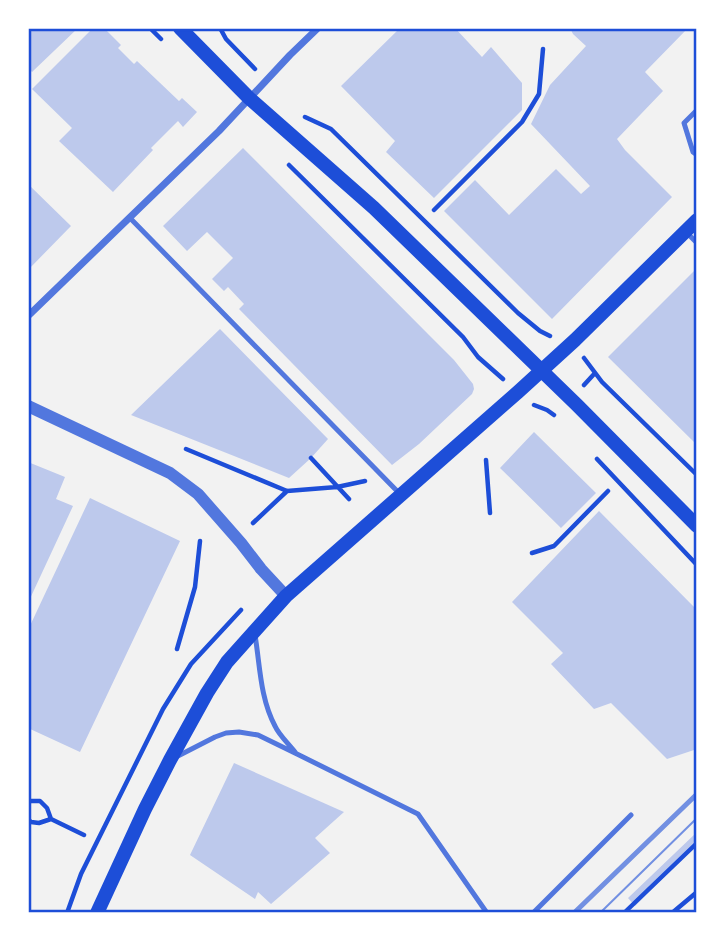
<svg xmlns="http://www.w3.org/2000/svg" width="725" height="941" font-family="'DM Sans',sans-serif">
	<style>
		.building { fill: #bdc9ec }
		.lines { fill: none; stroke-linecap: round; stroke-linejoin: round }
		.path { stroke: #1d4ed8; stroke-width: 4.5 }
		.service { stroke: #5277de; stroke-width: 5 }
		.minor { stroke: #5277de; stroke-width: 7 }
		.tertiary { stroke: #5277de; stroke-width: 12 }
		.secondary { stroke: #1d4ed8; stroke-width: 14 }
		.tram { stroke: #7290e2; stroke-width: 2 }
		.rail { stroke: #7290e2; stroke-width: 5 }
		.neatline { fill: none; stroke: #1d4ed8; stroke-width: 2.5 }
	</style>
	<rect width="100%" height="100%" fill="#f2f2f2"/>
	<path class="building" d="M28,28h50l-46,44 -4,-4z
		M93,28h11l17,17 -3,3 16,16 3,-3 42,40 3,-3 15,14 -14,15 -5,-6 -27,27 2,2 -40,42 -54,-51 13,-13 -40,-39z
		M400,28h55l27,29 9,-10 31,36v27l-88,88 -48,-46 9,-11 -54,-55z
		M570,28h118l-43,44 18,19 -46,48 8,11 47,47 -120,122 -108,-108 31,-31 34,35 47,-46 25,25 9,-8 -59,-62 19,-39 36,-39 -13,-12z
		M243,148l186,187 25,25 19,24 1,5 -2,5 -53,50 -27,21 -153,-156 5,-5 -16,-17 -4,4 -12,-12 21,-21 -26,-26 -20,19 -24,-25z
		M28,184l43,42 -43,44z
		M697,268v177l-89,-88z
		M220,329l108,110 -17,19 -22,20 -158,-63z
		M534,432l62,61 -35,35 -61,-60z
		M28,462l37,15 -9,22 17,7 -45,97z
		M90,498l90,43 -100,211 -52,-24v-98z
		M599,511l98,99v139l-30,10 -56,-56 -17,6 -43,-45 12,-11 -51,-51z
		M234,763l110,49 -29,26 15,15 -59,51 -13,-12 -3,7 -65,-44z
		M697,832v12l-62,62 -7,-8z"/>
	<g class="lines">
		<path class="path" d="M150,28l11,11
			M220,28l6,11 29,30
			M305,117l26,12 187,184 22,18 10,5
			M289,165l174,172 15,20 25,22
			M434,210l88,-88 17,-28 4,-45
			M584,358l18,24 95,93
			M584,385l11,-12
			M534,405l13,5 7,5
			M186,449l101,42 50,-4 28,-6
			M311,458l38,41
			M597,459l100,106
			M486,460l4,53
			M253,523l34,-32
			M532,553l22,-7 54,-55
			M177,649l18,-62 5,-46
			M28,804l2,-3h10l7,7 4,11
			M28,819l3,3 8,1 12,-4 33,16
			M67,913l14,-39 82,-165 28,-45 50,-54
			M624,913l73,-70
			M672,913l25,-21"/>
		<path class="service" d="M697,110l-13,13 9,29 4,3
			M130,218l269,275
			M687,233l10,10
			M255,635c5,30 5,63 20,91 4,9 13,17 20,26
			M174,758l41,-21 11,-4 13,-1 19,3 39,19 121,60 69,99
			M533,913l98,-98"/>
		<path class="minor" d="M28,316l191,-185 71,-76 28,-27"/>
		<path class="tertiary" d="M28,406l142,67 28,21 43,49 20,26 25,27"/>
		<path class="secondary" d="M180,28l69,70 125,110 203,197 120,121
			M97,913l48,-104 25,-49 37,-67 20,-31 59,-66 232,-204 57,-52 122,-120"/>
		<path class="tram" d="M600,913l97,-95"/>
		<path class="rail" d="M574,913l123,-119"/>
	</g>
	<rect width="725" height="941" fill="none" stroke="#ffffff" stroke-width="60"/>
	<rect x="30" y="30" width="665" height="881" class="neatline"/>
</svg>
